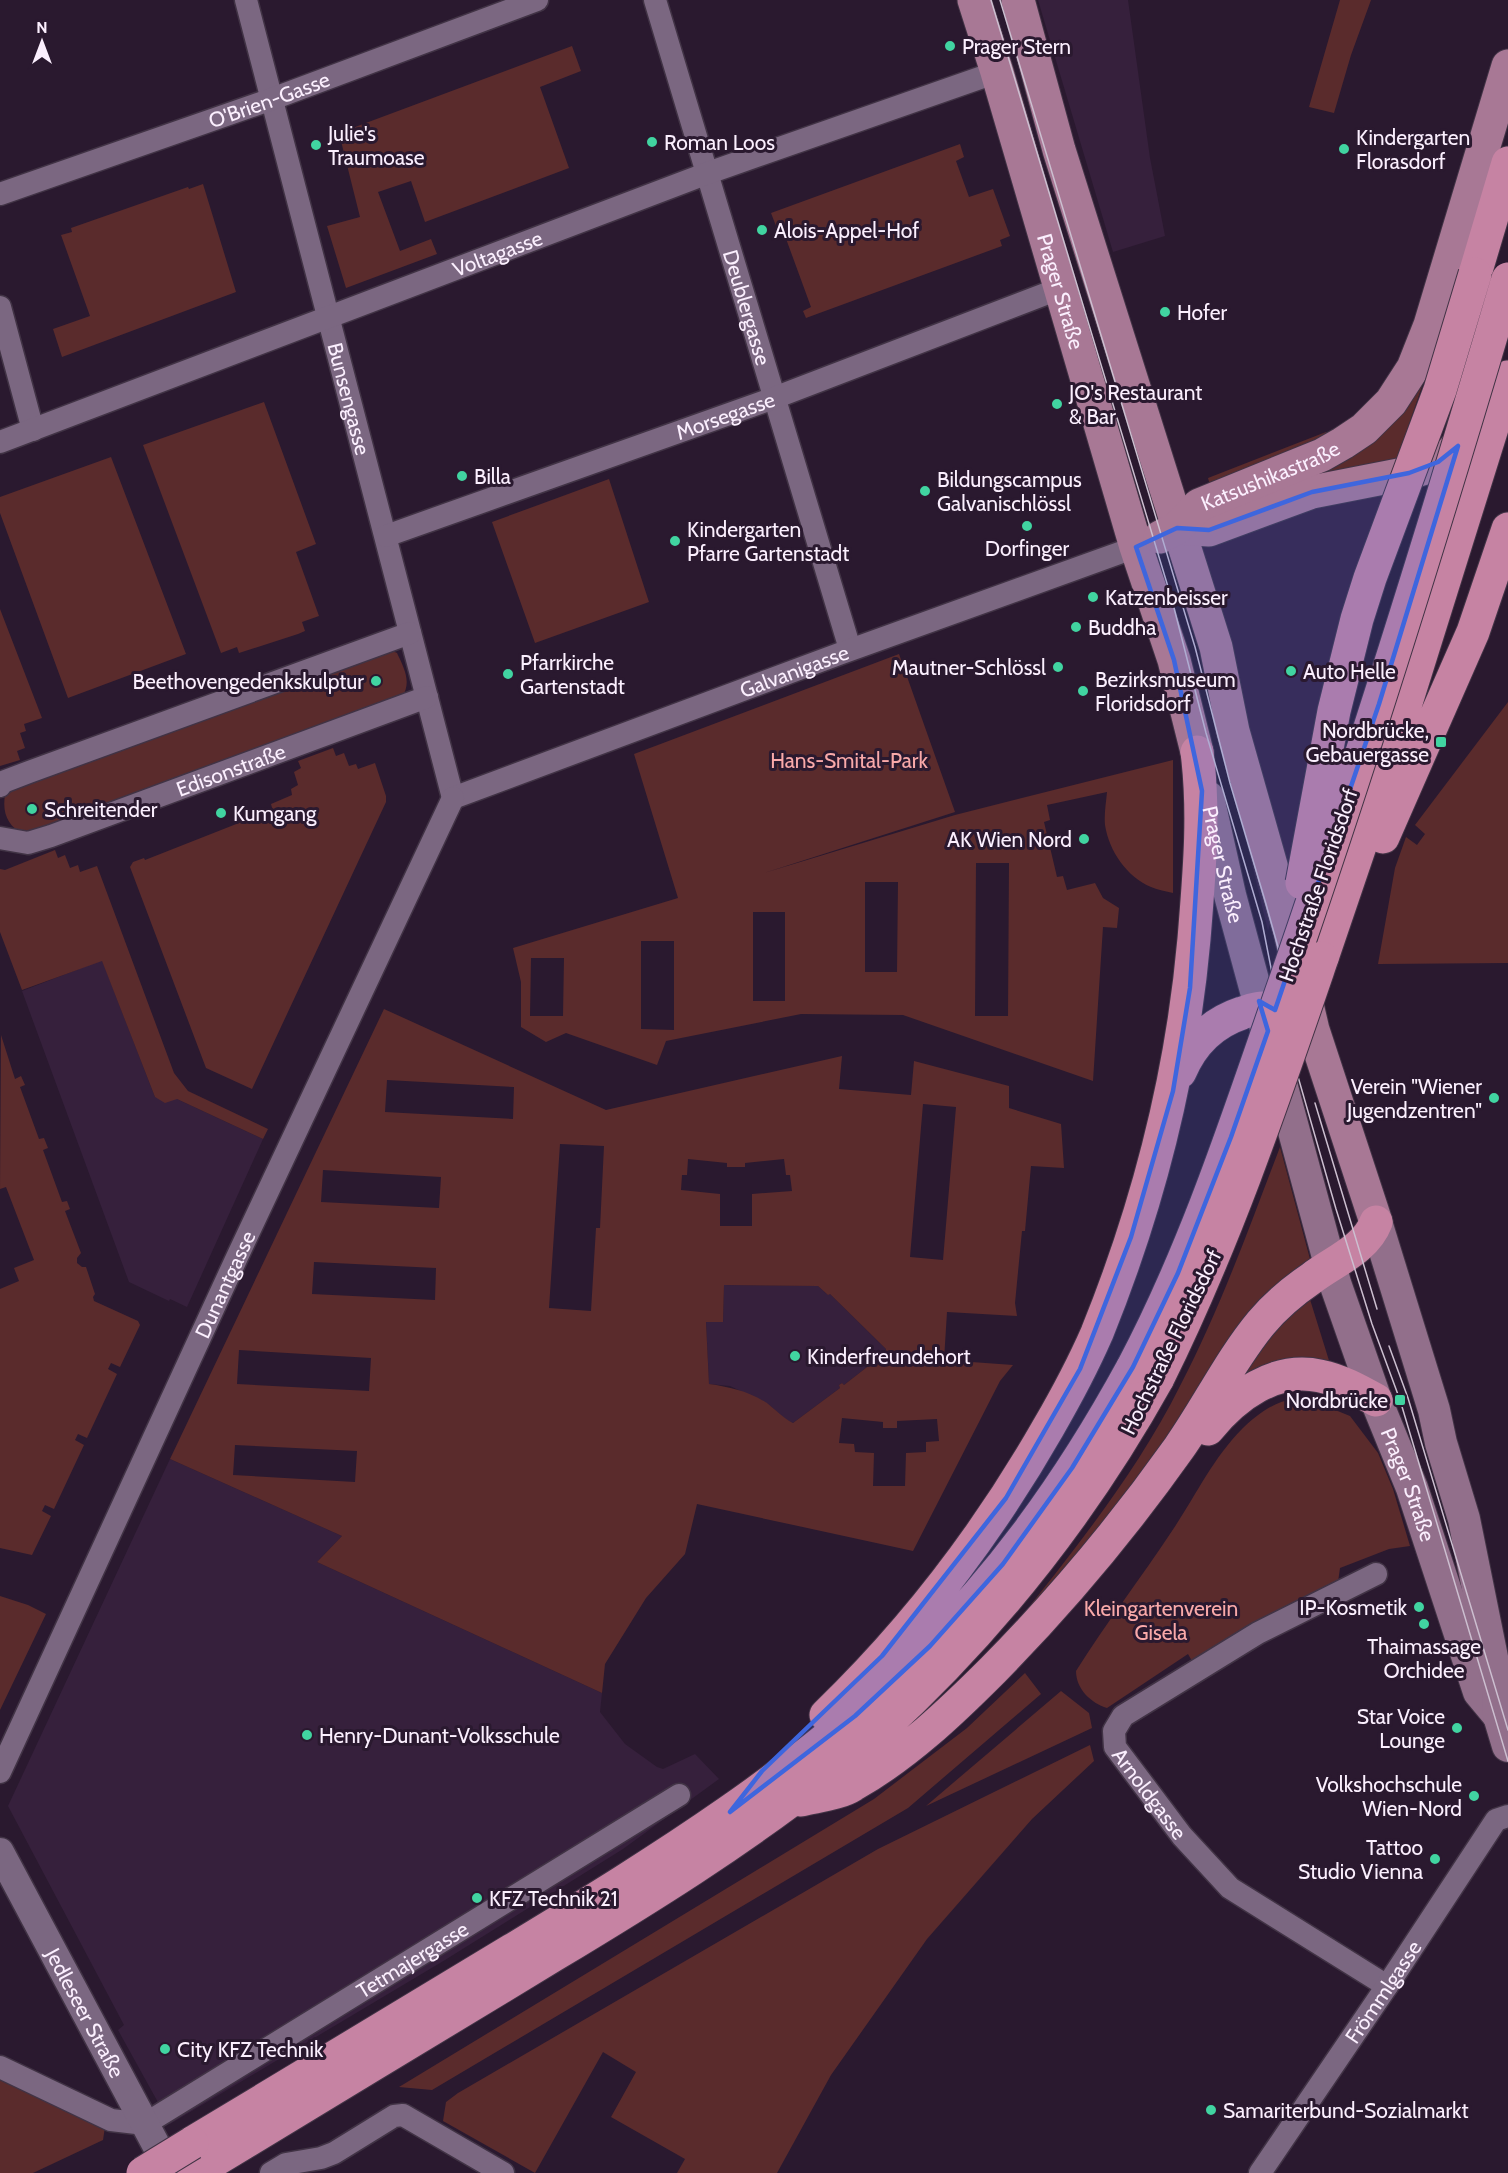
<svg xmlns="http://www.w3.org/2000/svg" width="1508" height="2173" font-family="Cabin,sans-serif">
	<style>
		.built { fill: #36203c }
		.green { fill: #5a2b2c; fill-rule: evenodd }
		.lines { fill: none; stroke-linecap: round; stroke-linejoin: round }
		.minor-casing { stroke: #413345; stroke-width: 25 }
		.tertiary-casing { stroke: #413345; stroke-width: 31 }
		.secondary-casing { stroke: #413345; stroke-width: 34 }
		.primary-casing { stroke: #413345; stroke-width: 35 }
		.motorway-casing { stroke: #413345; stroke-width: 35 }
		.minor { stroke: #7b6781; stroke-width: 22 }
		.tertiary { stroke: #7b6781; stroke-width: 28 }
		.secondary { stroke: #926f8b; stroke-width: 32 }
		.primary { stroke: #a87895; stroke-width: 33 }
		.motorway { stroke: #c683a3; stroke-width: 33 }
		.tram { stroke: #ccbfd0; stroke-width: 1.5 }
		.motorway-bridge-casing { stroke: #413345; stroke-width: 35; stroke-linecap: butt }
		.motorway-bridge { stroke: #c683a3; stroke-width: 33 }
		.marked { fill: #3e66de; fill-opacity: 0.2; stroke: #3e66de; stroke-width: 4.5; stroke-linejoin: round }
		.poi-dot { fill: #41d4a1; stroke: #2a192f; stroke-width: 2 }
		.labels { text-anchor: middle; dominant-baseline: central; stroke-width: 6; stroke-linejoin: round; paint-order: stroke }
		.poi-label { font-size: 21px; fill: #fbeffe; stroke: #2a192f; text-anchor: start }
		.street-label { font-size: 21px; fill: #fbeffe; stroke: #2a192f }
		.park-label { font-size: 21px; fill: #f9a9a9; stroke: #2a192f }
	</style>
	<rect width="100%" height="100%" fill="#2a192f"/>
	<path class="built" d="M1038,0h90l22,158 15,78 -52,16z
		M1393,468l-56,162 -43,213 -26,88 -93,-387z
		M102,960l53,137 22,2 86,40 -76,168 -17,-8 -1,2 -40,-19 -107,-291z
		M724,1285l94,1 10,9 1,-2 57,56 -1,4 -41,32 -2,-2 -3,2 1,3 -47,35 -8,-4 -17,-15 -38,-18 -21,-2 -3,-63 17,1z
		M170,1459l172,77 -25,26 285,131 -2,19 25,32 32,23 6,2 32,-15 24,25 -96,70 -178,111 -275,164 -52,-94 6,-5 -116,-219z"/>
	<path class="green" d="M1340,0h31l-20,55 -17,58 -25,-6z
		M572,46l9,25 -41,16 29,81 -144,54 -14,-41 -33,11 22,59 31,-12 6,15 -91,34 -19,-62 33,-9 -21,-84z
		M960,144l4,13 -8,4 13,36 24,-8 17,47 -10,4 2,6 -196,72 -3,-7 8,-4 -30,-82 -5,1 -5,-13z
		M203,184l33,108 -174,65 -9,-28 37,-13 -29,-81 11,-3 -1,-4 117,-41 1,2z
		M1429,366l-34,99 -89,17z
		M264,402l52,142 -20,8 23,64 -17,6 3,9 -7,3 -59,19 -2,-6 -16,6 -78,-208z
		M1326,432l3,6 -118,51 -3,-11z
		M111,457l75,197 -118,44 -68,-185v-16z
		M609,479l40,123 -114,41 -43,-121z
		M0,609l42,109 -18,6 2,7 -6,2 5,15 -8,3 3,9 -20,6z
		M388,649l9,4c7,15 15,29 5,44l-378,138c-16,-9 -22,-21 -19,-40l11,-10z
		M899,654l56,158 -191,61 191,-58 218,-55v133c-7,-2 -15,-3 -22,-6 -24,-10 -42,-36 -46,-62 -1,-11 1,-22 2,-33l-60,13 3,15 -6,2 13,55 6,-1 4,14 28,-7 8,15 16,10 -2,20 -14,-1 -10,154 -190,-66 -102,-1 -135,27 -9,24 -91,-32 -20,9 -25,-15v-45l-8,-34 165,-50 -44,-144zM976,863h33l-1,153h-33zM865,882h33l-1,90h-32zM753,912h32v89h-32zM641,941h33v89l-33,-1zM531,958h33l-1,58h-33z
		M1508,702v261l-130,1 17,-96 11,-31 11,8 8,-11 -10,-9z
		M333,748l3,8 8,-3 5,13 7,-2 2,5 17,-6 11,33v6l-134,287 -46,-21 -76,-201 3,-5 11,-4 1,2 117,-46 3,4 7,1 2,-4 -3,-11 21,-9 -1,-6 7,-4 -4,-13 7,-4 -3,-7z
		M55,850l3,8 7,-3 5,13 8,-3 2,7 17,-6 77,207 14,18 80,38 -5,10 -86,-40 -12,4 -10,-6 -53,-136 -80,29 -22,-58v-63l5,1z
		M384,1009l222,101 236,-54 -3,33 72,6 3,-34 95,25v22l52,16 3,44 -33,-2 -6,65h-3l-7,72 2,13 -70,-4 -3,48 69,5 -13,16 -87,170 -216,-47 -12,50 -39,44 -41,66 -3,29 -285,-131 25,-26 -172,-77zM387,1080l127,7 -1,32 -128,-7zM923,1104l33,3 -13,153 -33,-3zM560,1144l44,2 -4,82h-4l-5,83 -42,-3zM688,1159l39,4v4h18v-4l39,-4 2,16h4l2,16 -40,3v32h-32v-32l-39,-4 1,-15h5zM323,1170l118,7 -2,31 -118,-6zM314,1262l122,6 -1,32 -123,-6zM724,1285l94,1 10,9 2,-1 56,55 -1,4 -41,32 -2,-2 -3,2 1,3 -47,35c-10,-5 -17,-13 -26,-20 -19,-12 -37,-16 -58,-19l-3,-62h17zM239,1350l132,8 -2,33 -132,-7zM842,1418l41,4v6h14v-7l40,-2 2,22 -13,1v10l-20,1 -1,33h-32l1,-33 -19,-1 -1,-8 -15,-1zM235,1445l122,6 -2,31 -122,-7z
		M1,1035l14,44 6,-3 4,9 -5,2 19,52 5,-1 4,10 -5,2 19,52 5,-1 3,8 -5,2 16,42 -4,5v5l5,4h4l9,27 -2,3 1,4 44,20 2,4 -20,42 -9,-4 -3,6 9,5 -30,64 -9,-4 -3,6 9,5 -30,64 -9,-4 -3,6 9,5 -19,39 -32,-7v-259l19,-8 -5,-13 20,-8 -28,-73 -6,2z
		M1280,1147l30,112 -223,293 -66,65c58,-73 117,-147 159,-231 40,-77 69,-158 100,-239z
		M1308,1293l23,74 -89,13 1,-12z
		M1308,1399l42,17 28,37 15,36 17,57 -21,3 -49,19 -2,14 -71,35 -75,44 -4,-7 -81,54c-16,-5 -31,-19 -31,-37 30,-48 65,-93 96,-140 23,-34 41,-73 70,-102 14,-14 44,-38 64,-26z
		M0,1596l28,9 18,9 -46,96z
		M1025,1673l16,21 -133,114 -476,282 -33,-3 475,-288 93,-71z
		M1061,1691l28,22 3,15 -166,78z
		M1090,1745l4,16 -62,58 -105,120 -96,136 -54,98h-100l8,-14 -74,-42 25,-45 -33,-20 -68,121 -92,-52 3,-19 12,-9 420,-244z
		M0,2077l105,50 -2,13 -70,33h-33z"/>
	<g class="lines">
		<g class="minor-casing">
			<g id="minor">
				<path id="s1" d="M246,0l207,798"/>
				<path id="s2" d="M655,0l195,649"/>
				<path id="s3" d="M0,194l272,-95 265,-99"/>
				<path d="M0,307l33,123"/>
				<path id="s4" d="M0,442l708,-269 289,-101"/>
				<path id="s5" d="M386,536l388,-138 287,-110"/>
				<path d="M0,786l3,-4 26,-10 381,-139"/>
				<path id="s6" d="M453,798l386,-144 297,-107"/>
				<path id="s7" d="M0,838l28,5 23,-7 376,-139"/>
				<path id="s8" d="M1376,1574l-118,59 -135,83 -9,15 1,16 67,89 48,52 157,98"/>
				<path id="s9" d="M0,1772l238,-517 215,-457"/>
				<path id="s10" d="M0,2067l111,53 34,4 534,-329"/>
				<path d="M271,2173l15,-9 35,-6 13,-5 60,-37 9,-1 100,58"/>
				<path id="s11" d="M1260,2173l127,-187 109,-166 12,-4"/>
			</g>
		</g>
		<g class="tertiary-casing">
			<g id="tertiary">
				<path id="s12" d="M0,1852l171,321"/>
			</g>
		</g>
		<g class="secondary-casing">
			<g id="secondary">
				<path id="s13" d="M1208,797l22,98 105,388 41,117 36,88 67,204 20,24"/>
				<path d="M1376,1222l58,188 7,33 23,76 34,168 1,29 9,30"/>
			</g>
		</g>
		<g class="primary-casing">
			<g id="primary">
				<path id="s14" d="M974,0l23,72 139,475 38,113 23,92"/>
				<path d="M1018,0l41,150 157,497 17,84 57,201 23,98 63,192"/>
				<path d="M1177,528l32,2 103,-38 97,-19 17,-5 25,-15 16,-19"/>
				<path id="s15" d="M1160,537l17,-9 22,-23 123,-50 21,-12 21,-14 27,-27 22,-34 17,-43 78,-259"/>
			</g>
		</g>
		<g class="motorway-casing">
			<path id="motorway" d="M1475,274l33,-111
				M1383,837l90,-205 35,-103
				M1322,958l51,-150 135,-431
				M1180,1072c12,-29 32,-49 62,-59 9,-4 22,-7 31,-3 9,2 17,9 25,12
				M1208,1429c27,-33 67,-63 112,-53 20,4 38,14 56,24
				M826,1715c87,-84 162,-182 222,-287 18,-31 35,-63 49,-95 51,-126 85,-259 97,-394 5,-63 11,-124 3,-187
				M801,1800c16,-4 38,-6 52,-15 53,-30 98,-73 140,-115 68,-69 130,-143 186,-222 28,-40 52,-89 82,-125 15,-18 32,-32 51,-45 21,-16 54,-29 64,-56
				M192,2143c107,-64 214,-128 320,-193 150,-91 291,-178 416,-302 82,-81 150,-180 205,-281
				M194,2173c120,-73 240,-145 360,-218 93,-56 185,-113 270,-180 18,-14 37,-28 55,-44 112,-102 205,-220 279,-353"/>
		</g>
		<use href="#minor" class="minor"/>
		<use href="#tertiary" class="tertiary"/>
		<use href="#secondary" class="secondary"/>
		<use href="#primary" class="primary"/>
		<use href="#motorway" class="motorway"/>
		<path class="tram" d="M991,0l181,600 34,133 56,189 18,92 56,195 36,115 28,76 108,361
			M1000,0l195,647 35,136 36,121 12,43 17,89
			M1315,1103l62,206
			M1389,1346l19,52 100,332"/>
		<g class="motorway-bridge-casing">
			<path id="motorway-bridge" d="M1302,883l32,-172 23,-92 13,-41 70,-188 35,-116
				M1133,1367c64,-121 106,-253 151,-382 81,-233 154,-469 224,-706
				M1158,1378c67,-135 115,-277 164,-420
				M143,2173l49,-30"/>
		</g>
		<use href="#motorway-bridge" class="motorway-bridge"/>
	</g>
	<path class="marked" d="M1458,446l-79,258 -104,306 -16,-9 9,30 -37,106 -53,136 -45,94 -61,101 -69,96 -73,82 -75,70 -125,96 32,-41 120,-115 124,-158 74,-129 51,-132 42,-146 17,-103 12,-197 -28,-131 -38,-113 41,-19 32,2 103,-38 97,-19 29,-11z"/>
	<g class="poi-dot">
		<circle cx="950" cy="46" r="6"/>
		<circle cx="652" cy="142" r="6"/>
		<circle cx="316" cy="145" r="6"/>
		<circle cx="1344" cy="149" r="6"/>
		<circle cx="762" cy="230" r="6"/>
		<circle cx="1165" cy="312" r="6"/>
		<circle cx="1057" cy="404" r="6"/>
		<circle cx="462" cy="476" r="6"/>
		<circle cx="925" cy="491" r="6"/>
		<circle cx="1027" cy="526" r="6"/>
		<circle cx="675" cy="541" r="6"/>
		<circle cx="1093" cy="597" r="6"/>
		<circle cx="1076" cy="627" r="6"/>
		<circle cx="1058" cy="667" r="6"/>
		<circle cx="1291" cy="671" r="6"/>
		<circle cx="508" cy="674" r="6"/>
		<circle cx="376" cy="681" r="6"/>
		<circle cx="1083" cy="691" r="6"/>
		<rect x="1435" y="736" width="12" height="12" rx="3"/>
		<circle cx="32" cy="809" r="6"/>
		<circle cx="221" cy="813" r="6"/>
		<circle cx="1084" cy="839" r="6"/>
		<circle cx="1494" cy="1098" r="6"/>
		<circle cx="795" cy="1356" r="6"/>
		<rect x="1394" y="1394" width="12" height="12" rx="3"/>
		<circle cx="1419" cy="1607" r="6"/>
		<circle cx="1424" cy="1624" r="6"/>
		<circle cx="1457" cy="1728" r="6"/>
		<circle cx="307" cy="1735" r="6"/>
		<circle cx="1474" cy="1796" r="6"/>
		<circle cx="1435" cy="1859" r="6"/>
		<circle cx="477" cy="1898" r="6"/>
		<circle cx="165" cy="2049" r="6"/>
		<circle cx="1211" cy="2110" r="6"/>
	</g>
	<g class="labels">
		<g class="poi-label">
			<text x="962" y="46">Prager Stern</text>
			<text x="328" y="133">Julie's<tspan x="328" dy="24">Traumoase</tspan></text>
			<text x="1356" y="137">Kindergarten<tspan x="1356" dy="24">Florasdorf</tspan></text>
			<text x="664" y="142">Roman Loos</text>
			<text x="774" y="230">Alois-Appel-Hof</text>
			<text x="1177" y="312">Hofer</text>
			<text x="1069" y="392">JO's Restaurant<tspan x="1069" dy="24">&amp; Bar</tspan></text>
			<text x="474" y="476">Billa</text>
			<text x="937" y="479">Bildungscampus<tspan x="937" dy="24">Galvanischlössl</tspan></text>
			<text x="687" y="529">Kindergarten<tspan x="687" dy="24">Pfarre Gartenstadt</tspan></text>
			<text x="1027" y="548" text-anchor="middle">Dorfinger</text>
			<text x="1105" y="597">Katzenbeisser</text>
			<text x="1088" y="627">Buddha</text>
			<text x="520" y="662">Pfarrkirche<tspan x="520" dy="24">Gartenstadt</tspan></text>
			<text x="1046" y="667" text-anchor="end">Mautner-Schlössl</text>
			<text x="1303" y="671">Auto Helle</text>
			<text x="1095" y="679">Bezirksmuseum<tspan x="1095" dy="24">Floridsdorf</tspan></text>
			<text x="364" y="681" text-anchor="end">Beethovengedenkskulptur</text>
			<text x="1429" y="730" text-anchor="end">Nordbrücke,<tspan x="1429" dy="24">Gebauergasse</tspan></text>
			<text x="44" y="809">Schreitender</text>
			<text x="233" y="813">Kumgang</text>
			<text x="1072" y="839" text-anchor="end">AK Wien Nord</text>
			<text x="1482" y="1086" text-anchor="end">Verein "Wiener<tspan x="1482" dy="24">Jugendzentren"</tspan></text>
			<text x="807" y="1356">Kinderfreundehort</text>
			<text x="1388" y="1400" text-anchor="end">Nordbrücke</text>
			<text x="1407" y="1607" text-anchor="end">IP-Kosmetik</text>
			<text x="1424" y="1646" text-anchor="middle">Thaimassage<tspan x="1424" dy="24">Orchidee</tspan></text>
			<text x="1445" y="1716" text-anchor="end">Star Voice<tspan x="1445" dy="24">Lounge</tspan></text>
			<text x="319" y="1735">Henry-Dunant-Volksschule</text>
			<text x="1462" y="1784" text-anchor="end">Volkshochschule<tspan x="1462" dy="24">Wien-Nord</tspan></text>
			<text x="1423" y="1847" text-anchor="end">Tattoo<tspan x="1423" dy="24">Studio Vienna</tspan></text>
			<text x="489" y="1898">KFZ Technik 21</text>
			<text x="177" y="2049">City KFZ Technik</text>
			<text x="1223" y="2110">Samariterbund-Sozialmarkt</text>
		</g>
		<g class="street-label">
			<text stroke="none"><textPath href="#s3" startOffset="285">O'Brien-Gasse</textPath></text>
			<text stroke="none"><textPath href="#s4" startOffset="532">Voltagasse</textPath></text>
			<text stroke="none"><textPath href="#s14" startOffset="304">Prager Straße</textPath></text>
			<text stroke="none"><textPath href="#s2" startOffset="321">Deublergasse</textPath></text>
			<text stroke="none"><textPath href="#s1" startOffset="412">Bunsengasse</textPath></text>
			<text stroke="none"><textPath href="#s5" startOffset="360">Morsegasse</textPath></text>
			<text stroke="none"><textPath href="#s15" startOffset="128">Katsushikastraße</textPath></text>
			<text stroke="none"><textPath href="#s6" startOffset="364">Galvanigasse</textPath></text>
			<text stroke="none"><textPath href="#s7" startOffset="244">Edisonstraße</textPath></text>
			<text stroke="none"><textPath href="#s13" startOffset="69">Prager Straße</textPath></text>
			<text transform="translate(1318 885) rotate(-71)">Hochstraße Floridsdorf</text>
			<text stroke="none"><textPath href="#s9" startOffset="537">Dunantgasse</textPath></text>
			<text transform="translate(1171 1342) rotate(-64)">Hochstraße Floridsdorf</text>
			<text stroke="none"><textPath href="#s13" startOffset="717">Prager Straße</textPath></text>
			<text stroke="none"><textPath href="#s8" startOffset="382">Arnoldgasse</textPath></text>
			<text stroke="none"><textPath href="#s10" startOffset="471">Tetmajergasse</textPath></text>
			<text stroke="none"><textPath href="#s11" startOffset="219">Frömmlgasse</textPath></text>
			<text stroke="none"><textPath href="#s12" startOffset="182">Jedleseer Straße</textPath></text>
		</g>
		<g class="park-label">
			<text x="849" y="760">Hans-Smital-Park</text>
			<text x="1161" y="1608">Kleingartenverein<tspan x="1161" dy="24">Gisela</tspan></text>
		</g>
	</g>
	<g transform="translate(42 42)" stroke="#2a192f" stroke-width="4.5" paint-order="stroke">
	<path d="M0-4.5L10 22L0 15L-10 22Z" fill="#fbeffe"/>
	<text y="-9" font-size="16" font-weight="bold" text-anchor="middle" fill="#fbeffe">N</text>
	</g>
</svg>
